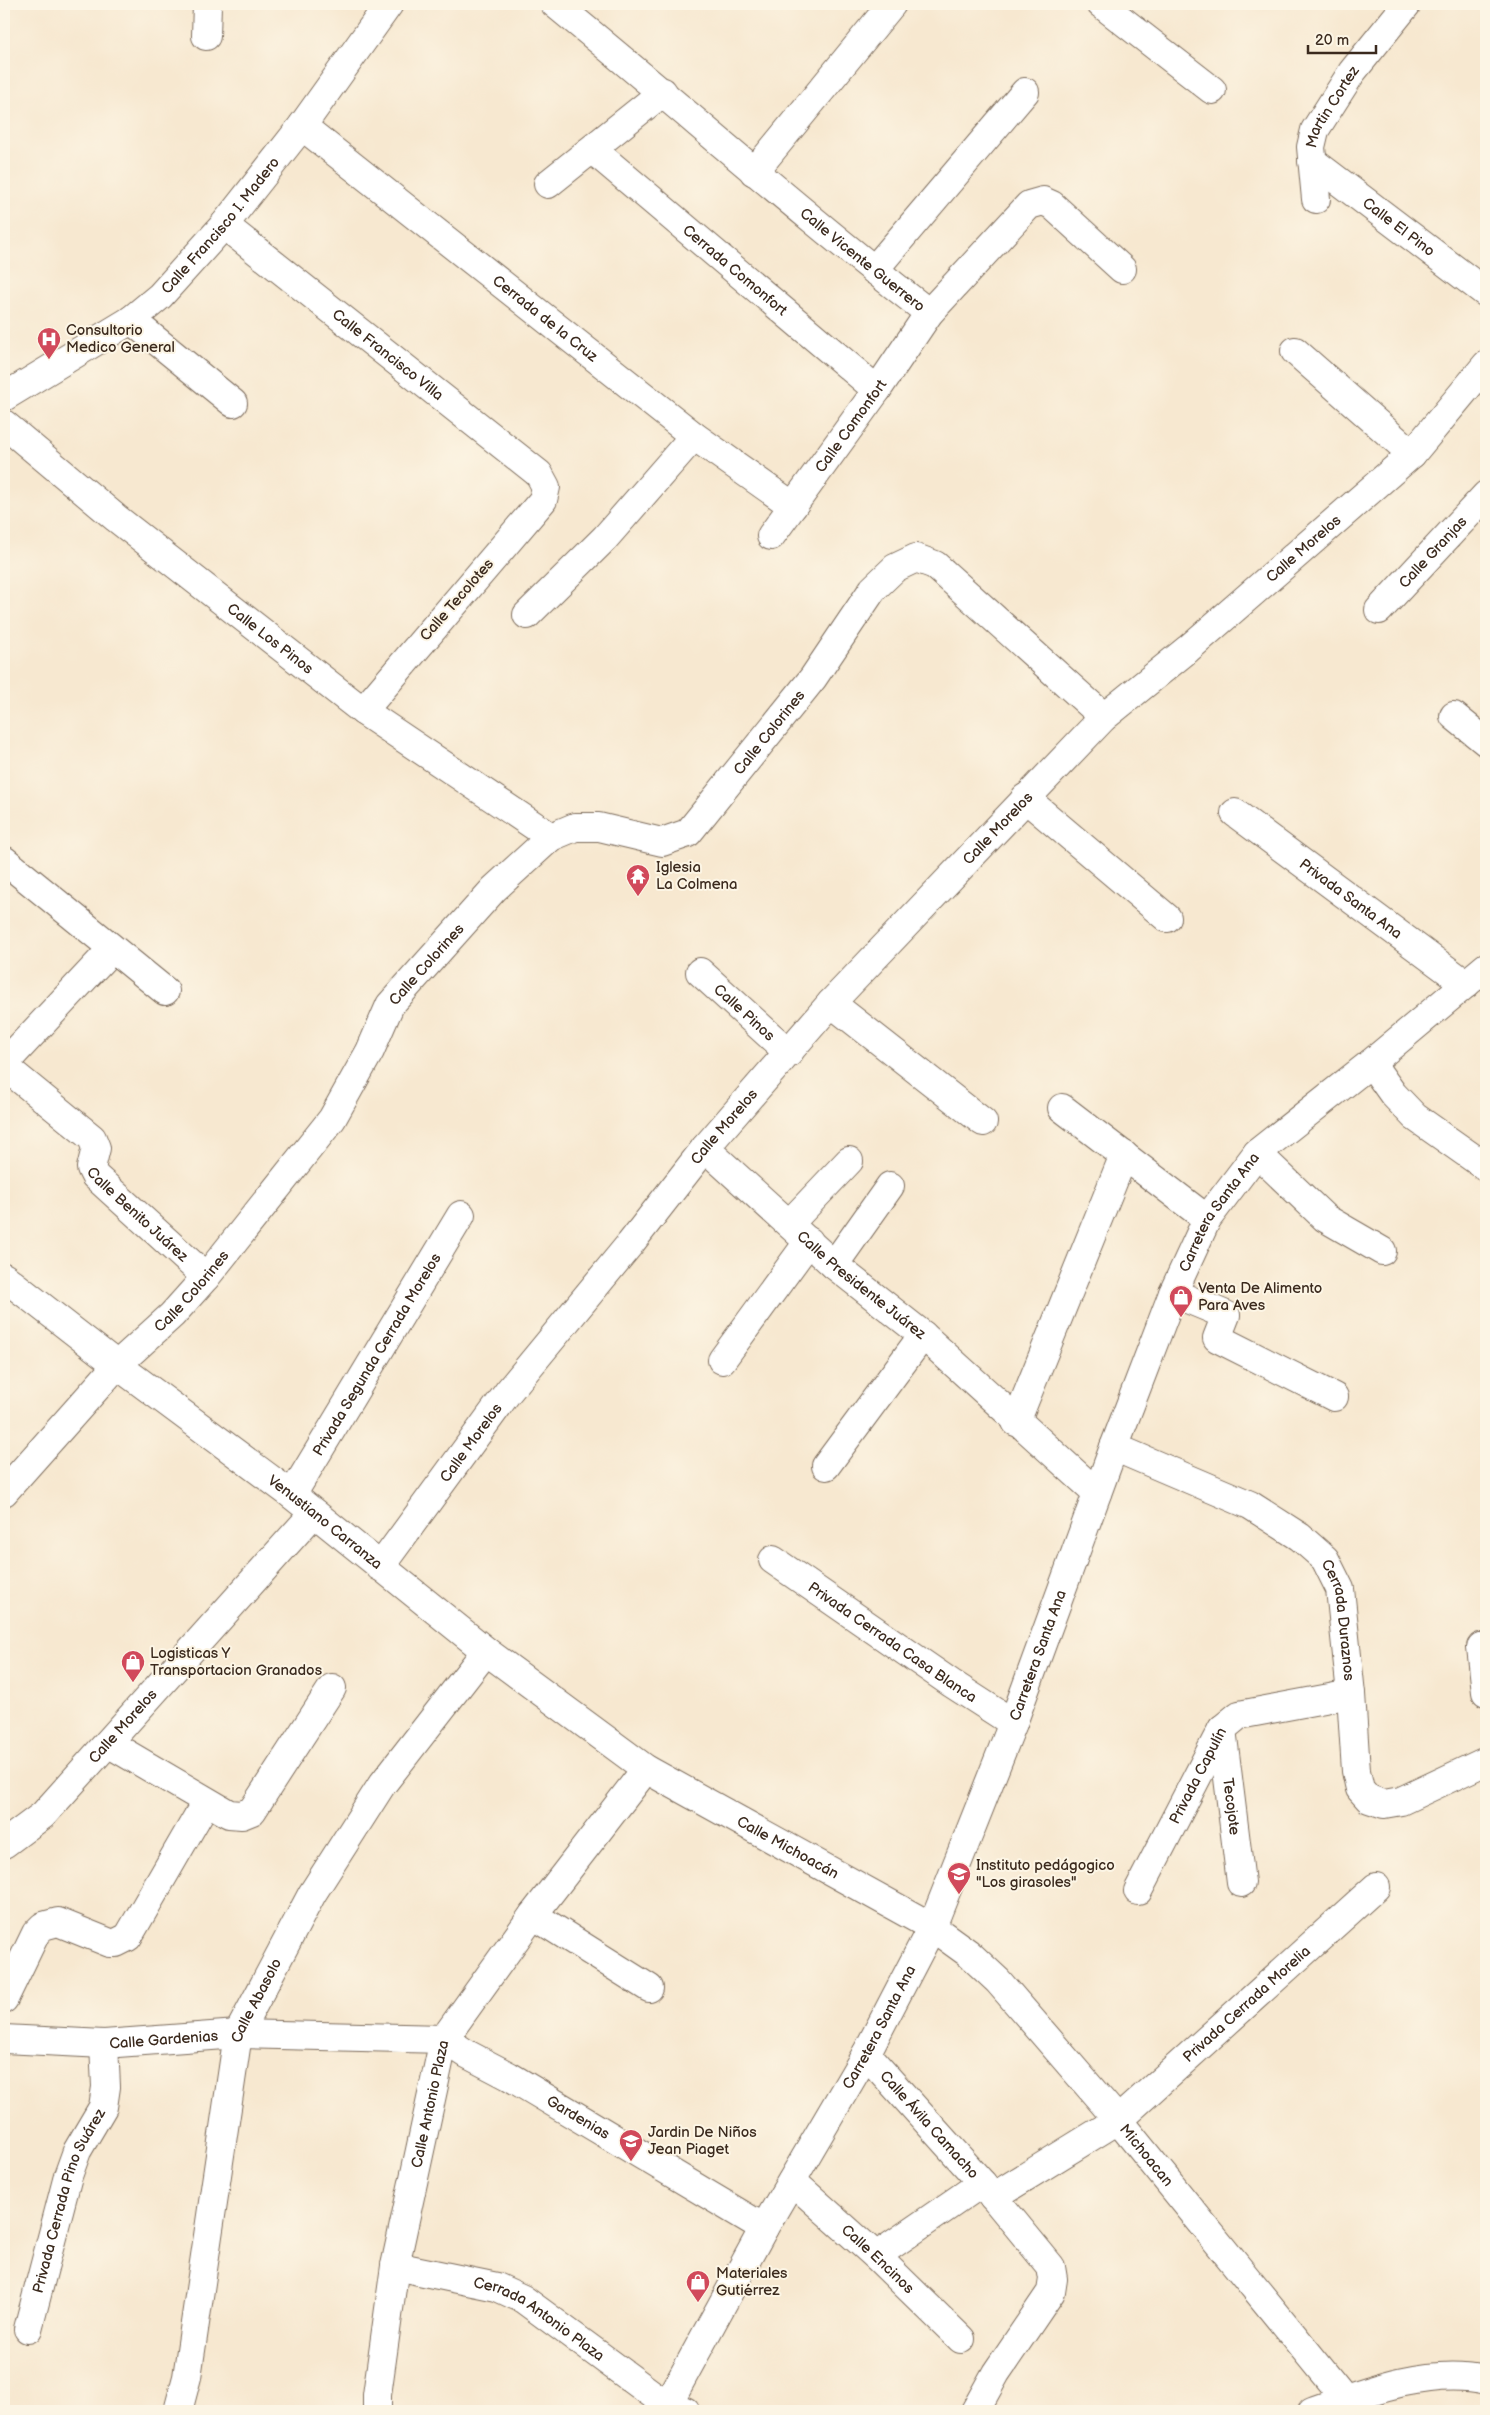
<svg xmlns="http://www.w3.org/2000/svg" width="1490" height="2415" font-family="'Balsamiq Sans',sans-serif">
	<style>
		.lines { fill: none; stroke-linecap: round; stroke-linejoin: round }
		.minor-casing { stroke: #7d6c5c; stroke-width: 30 }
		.major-casing { stroke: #7d6c5c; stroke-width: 30 }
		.minor { stroke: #fff; stroke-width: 28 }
		.major { stroke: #fff; stroke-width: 28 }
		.labels { text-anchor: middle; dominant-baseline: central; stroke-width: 4; stroke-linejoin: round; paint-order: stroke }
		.street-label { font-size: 15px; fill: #3b2a1e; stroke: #fcf5e5 }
		.poi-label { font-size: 15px; fill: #3b2a1e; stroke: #fcf5e5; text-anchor: start }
	</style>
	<rect width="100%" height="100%" fill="#fcf5e5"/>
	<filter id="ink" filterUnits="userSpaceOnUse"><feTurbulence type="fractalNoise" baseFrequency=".02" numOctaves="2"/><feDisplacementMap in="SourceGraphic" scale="10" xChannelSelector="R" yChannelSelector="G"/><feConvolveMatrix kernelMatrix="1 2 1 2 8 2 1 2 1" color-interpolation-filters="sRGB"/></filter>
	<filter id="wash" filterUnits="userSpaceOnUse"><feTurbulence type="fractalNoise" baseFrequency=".0096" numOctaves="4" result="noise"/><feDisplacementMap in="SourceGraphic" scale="20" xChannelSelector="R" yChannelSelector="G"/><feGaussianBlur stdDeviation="1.12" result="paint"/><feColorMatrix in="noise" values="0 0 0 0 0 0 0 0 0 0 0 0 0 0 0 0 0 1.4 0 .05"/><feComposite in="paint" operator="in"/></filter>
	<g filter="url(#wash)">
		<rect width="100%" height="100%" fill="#f7e8d0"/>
	</g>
	<g filter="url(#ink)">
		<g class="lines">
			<g class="minor-casing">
				<g id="minor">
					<path id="s1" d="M555,4c125,102 246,210 374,309"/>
					<path d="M1101,4l111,86"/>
					<path d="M206,36l1,-32"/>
					<path id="s2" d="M302,126l392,310 99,70"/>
					<path id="s3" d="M593,150l284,240"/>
					<path id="s4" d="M1312,161l174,132"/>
					<path d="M754,172l138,-168"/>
					<path d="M548,184l115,-92"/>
					<path id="s5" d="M1316,199l-5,-52 4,-17 37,-58 55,-68"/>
					<path id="s6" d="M224,225l315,249 7,13 -3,13 -180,211"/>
					<path d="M874,270l151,-178"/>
					<path d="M131,320l102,83"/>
					<path d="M1295,351l117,103"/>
					<path id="s7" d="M4,397l127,-77 29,-24 64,-71 78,-99 87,-122"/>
					<path id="s8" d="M4,424l112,94 247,193 188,126"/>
					<path id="s9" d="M771,536l106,-146 52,-77 100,-108 14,-4 9,4 70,64"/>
					<path id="s10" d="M1379,610l107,-115"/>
					<path d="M527,615l78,-77 89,-102"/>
					<path d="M1454,716l32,26"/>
					<path d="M1025,798l142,120"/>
					<path id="s11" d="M1235,813l231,171"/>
					<path d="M4,860l161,131"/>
					<path id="s12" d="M700,972l89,81"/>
					<path d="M831,1003l152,119"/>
					<path d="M1371,1063l22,31 22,23 71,50"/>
					<path d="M4,1064l108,-115"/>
					<path id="s13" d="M4,1066l88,72 4,10 -5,20 4,8 111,101"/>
					<path d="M1062,1108l145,111"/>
					<path id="s14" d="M705,1148l129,117 89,70 174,158"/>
					<path d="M1257,1153l68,65 57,33"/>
					<path d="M790,1223l59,-62"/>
					<path d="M834,1265l56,-79"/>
					<path id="s15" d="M4,1277l113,88 175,130 194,156 160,118 286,158 36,26 30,28 120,139 227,279"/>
					<path d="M1173,1293l53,22 -9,23 117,59"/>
					<path d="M722,1360l87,-119"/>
					<path d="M1016,1422l108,-267"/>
					<path id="s16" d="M1114,1447l136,58 50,32 25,22 15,30 11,105 5,77 4,18 9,10 15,5 17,-3 85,-40"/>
					<path d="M826,1466l97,-131"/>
					<path id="s17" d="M4,1492l113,-127 55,-50 34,-38 126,-158 38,-68 20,-46 104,-116 57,-52 24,-10h24l63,15 26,-9 125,-155 60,-89 22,-21 21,-10 19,7 169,152"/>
					<path id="s18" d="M292,1495l169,-280"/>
					<path id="s19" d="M773,1560l178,123 62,40"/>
					<path id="s20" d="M380,1567l128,-175 122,-148 75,-96 126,-145 273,-286 84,-68 224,-195 74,-89"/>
					<path d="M1481,1647l5,45"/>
					<path id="s21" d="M1222,1729l19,154"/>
					<path d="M108,1743l121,71 13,1 10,-4 80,-123"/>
					<path id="s22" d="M4,1844l39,-29 271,-302"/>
					<path id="s23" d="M1138,1891l84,-162 17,-14 112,-21"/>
					<path d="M533,1915l116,73"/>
					<path d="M4,1999l32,-66 7,-7 15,-4 52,21h6l12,-6 78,-135"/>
					<path id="s24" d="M4,2039l100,5 134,-10 206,5 23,15 42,22 255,152"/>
					<path id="s25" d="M866,2054l116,129 69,84 2,12 -2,13 -55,81 -21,38"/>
					<path id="s26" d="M792,2181l84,75 85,83"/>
					<path id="s27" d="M993,2197l125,-77 258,-233"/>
					<path d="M876,2256l106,-73"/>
					<path id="s28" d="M395,2266l102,21 26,12 144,106 18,6"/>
					<path id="s29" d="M28,2329l40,-153 9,-25 26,-44 3,-20 -2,-43"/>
					<path id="s30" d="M178,2411l9,-34 51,-343 74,-140 69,-108 105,-135"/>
					<path id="s31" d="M377,2411v-16l18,-129 49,-227 89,-124 113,-146"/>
					<path d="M1312,2411c53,-19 117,-44 174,-31"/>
				</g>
			</g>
			<g class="major-casing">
				<g id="major">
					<path id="s32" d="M664,2411l100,-183 102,-174 66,-127 81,-204 101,-276 59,-154 34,-74 50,-66 114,-90 115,-96"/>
				</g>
			</g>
			<use href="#minor" class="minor"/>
			<use href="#major" class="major"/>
		</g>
	</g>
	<defs>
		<g id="hospital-pin" transform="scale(1.25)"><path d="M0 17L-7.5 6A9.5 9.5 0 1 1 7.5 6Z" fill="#d1495b" stroke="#fcf5e5"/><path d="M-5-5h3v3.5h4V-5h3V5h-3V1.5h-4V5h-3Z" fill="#fff"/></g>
		<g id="temple-pin" transform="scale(1.25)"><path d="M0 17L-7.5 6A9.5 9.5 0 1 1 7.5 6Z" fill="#d1495b" stroke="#fcf5e5"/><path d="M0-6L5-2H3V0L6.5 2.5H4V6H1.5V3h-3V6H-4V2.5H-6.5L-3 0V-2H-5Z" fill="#fff"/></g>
		<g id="shop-pin" transform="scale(1.25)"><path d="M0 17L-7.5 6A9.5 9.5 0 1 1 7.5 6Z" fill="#d1495b" stroke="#fcf5e5"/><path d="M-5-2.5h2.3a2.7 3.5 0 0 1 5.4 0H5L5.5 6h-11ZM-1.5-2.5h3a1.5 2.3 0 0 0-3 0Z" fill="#fff"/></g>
		<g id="school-pin" transform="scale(1.25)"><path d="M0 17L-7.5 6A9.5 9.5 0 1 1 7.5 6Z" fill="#d1495b" stroke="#fcf5e5"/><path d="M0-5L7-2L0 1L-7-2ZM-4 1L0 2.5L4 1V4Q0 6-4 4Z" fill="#fff"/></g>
	</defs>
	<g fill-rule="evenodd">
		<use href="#hospital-pin" x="49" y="339"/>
		<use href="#temple-pin" x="638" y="876"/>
		<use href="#shop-pin" x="1181" y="1297"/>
		<use href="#shop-pin" x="133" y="1662"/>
		<use href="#school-pin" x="959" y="1874"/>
		<use href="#school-pin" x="631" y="2141"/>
		<use href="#shop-pin" x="698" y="2282"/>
	</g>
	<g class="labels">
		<g class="street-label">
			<text stroke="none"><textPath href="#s5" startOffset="98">Martin Cortez</textPath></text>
			<text stroke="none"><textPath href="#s7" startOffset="279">Calle Francisco I. Madero</textPath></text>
			<text stroke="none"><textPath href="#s4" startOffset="109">Calle El Pino</textPath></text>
			<text stroke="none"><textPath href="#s1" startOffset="400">Calle Vicente Guerrero</textPath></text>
			<text stroke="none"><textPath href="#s3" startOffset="186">Cerrada Comonfort</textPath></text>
			<text stroke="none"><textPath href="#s2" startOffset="310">Cerrada de la Cruz</textPath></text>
			<text stroke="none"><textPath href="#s6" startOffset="209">Calle Francisco Villa</textPath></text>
			<text stroke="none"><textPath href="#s9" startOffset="136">Calle Comonfort</textPath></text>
			<text stroke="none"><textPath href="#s20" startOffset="1379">Calle Morelos</textPath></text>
			<text stroke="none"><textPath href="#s10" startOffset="79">Calle Granjas</textPath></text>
			<text transform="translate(457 600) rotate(-49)">Calle Tecolotes</text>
			<text stroke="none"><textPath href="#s8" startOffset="342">Calle Los Pinos</textPath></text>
			<text stroke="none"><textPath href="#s17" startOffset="1130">Calle Colorines</textPath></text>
			<text stroke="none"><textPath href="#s20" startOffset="964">Calle Morelos</textPath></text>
			<text stroke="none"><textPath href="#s11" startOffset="144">Privada Santa Ana</textPath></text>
			<text stroke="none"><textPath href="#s17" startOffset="680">Calle Colorines</textPath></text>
			<text stroke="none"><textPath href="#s12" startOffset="60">Calle Pinos</textPath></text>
			<text stroke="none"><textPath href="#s20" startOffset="559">Calle Morelos</textPath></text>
			<text stroke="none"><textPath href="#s13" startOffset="211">Calle Benito Juárez</textPath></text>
			<text stroke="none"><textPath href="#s32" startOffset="1325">Carretera Santa Ana</textPath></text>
			<text stroke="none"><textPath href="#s14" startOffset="208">Calle Presidente Juárez</textPath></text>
			<text stroke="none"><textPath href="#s17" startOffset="275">Calle Colorines</textPath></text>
			<text stroke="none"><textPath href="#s18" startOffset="164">Privada Segunda Cerrada Morelos</textPath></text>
			<text stroke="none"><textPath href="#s20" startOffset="154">Calle Morelos</textPath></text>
			<text stroke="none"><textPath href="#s15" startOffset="404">Venustiano Carranza</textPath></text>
			<text stroke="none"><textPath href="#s16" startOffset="304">Cerrada Duraznos</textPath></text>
			<text stroke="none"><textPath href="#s19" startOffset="145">Privada Cerrada Casa Blanca</textPath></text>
			<text stroke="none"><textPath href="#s32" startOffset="845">Carretera Santa Ana</textPath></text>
			<text stroke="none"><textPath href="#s22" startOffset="168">Calle Morelos</textPath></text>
			<text stroke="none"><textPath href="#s23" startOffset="130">Privada Capulín</textPath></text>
			<text stroke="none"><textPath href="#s21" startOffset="78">Tecojote</textPath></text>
			<text stroke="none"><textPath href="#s15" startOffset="971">Calle Michoacán</textPath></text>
			<text stroke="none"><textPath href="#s30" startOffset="420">Calle Abasolo</textPath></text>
			<text stroke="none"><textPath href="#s27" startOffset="320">Privada Cerrada Morelia</textPath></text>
			<text stroke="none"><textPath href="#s32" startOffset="440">Carretera Santa Ana</textPath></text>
			<text stroke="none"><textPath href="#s24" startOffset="160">Calle Gardenias</textPath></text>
			<text stroke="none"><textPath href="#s31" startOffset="312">Calle Antonio Plaza</textPath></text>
			<text stroke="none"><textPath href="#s24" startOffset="596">Gardenias</textPath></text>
			<text stroke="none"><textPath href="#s25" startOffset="95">Calle Ávila Camacho</textPath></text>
			<text stroke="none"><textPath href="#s15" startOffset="1450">Michoacan</textPath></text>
			<text stroke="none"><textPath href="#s29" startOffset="135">Privada Cerrada Pino Suárez</textPath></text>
			<text stroke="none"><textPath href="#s26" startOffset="116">Calle Encinos</textPath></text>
			<text stroke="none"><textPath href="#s28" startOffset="156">Cerrada Antonio Plaza</textPath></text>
		</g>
		<g class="poi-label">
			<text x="66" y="330">Consultorio<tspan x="66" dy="17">Medico General</tspan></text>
			<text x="656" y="867">Iglesia<tspan x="656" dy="17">La Colmena</tspan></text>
			<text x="1198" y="1288">Venta De Alimento<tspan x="1198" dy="17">Para Aves</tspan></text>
			<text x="150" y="1653">Logisticas Y<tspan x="150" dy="17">Transportacion Granados</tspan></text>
			<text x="976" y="1865">Instituto pedágogico<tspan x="976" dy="17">"Los girasoles"</tspan></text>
			<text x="648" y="2132">Jardin De Niños<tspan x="648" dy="17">Jean Piaget</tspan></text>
			<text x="716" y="2273">Materiales<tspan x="716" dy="17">Gutiérrez</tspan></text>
		</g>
	</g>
	<rect width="1490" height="2415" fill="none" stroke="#fcf5e5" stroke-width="20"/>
	<path d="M1308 45v8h68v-8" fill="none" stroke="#3b2a1e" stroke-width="2.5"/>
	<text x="1315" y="45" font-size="15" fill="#3b2a1e" stroke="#fcf5e5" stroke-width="4" paint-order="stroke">20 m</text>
</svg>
